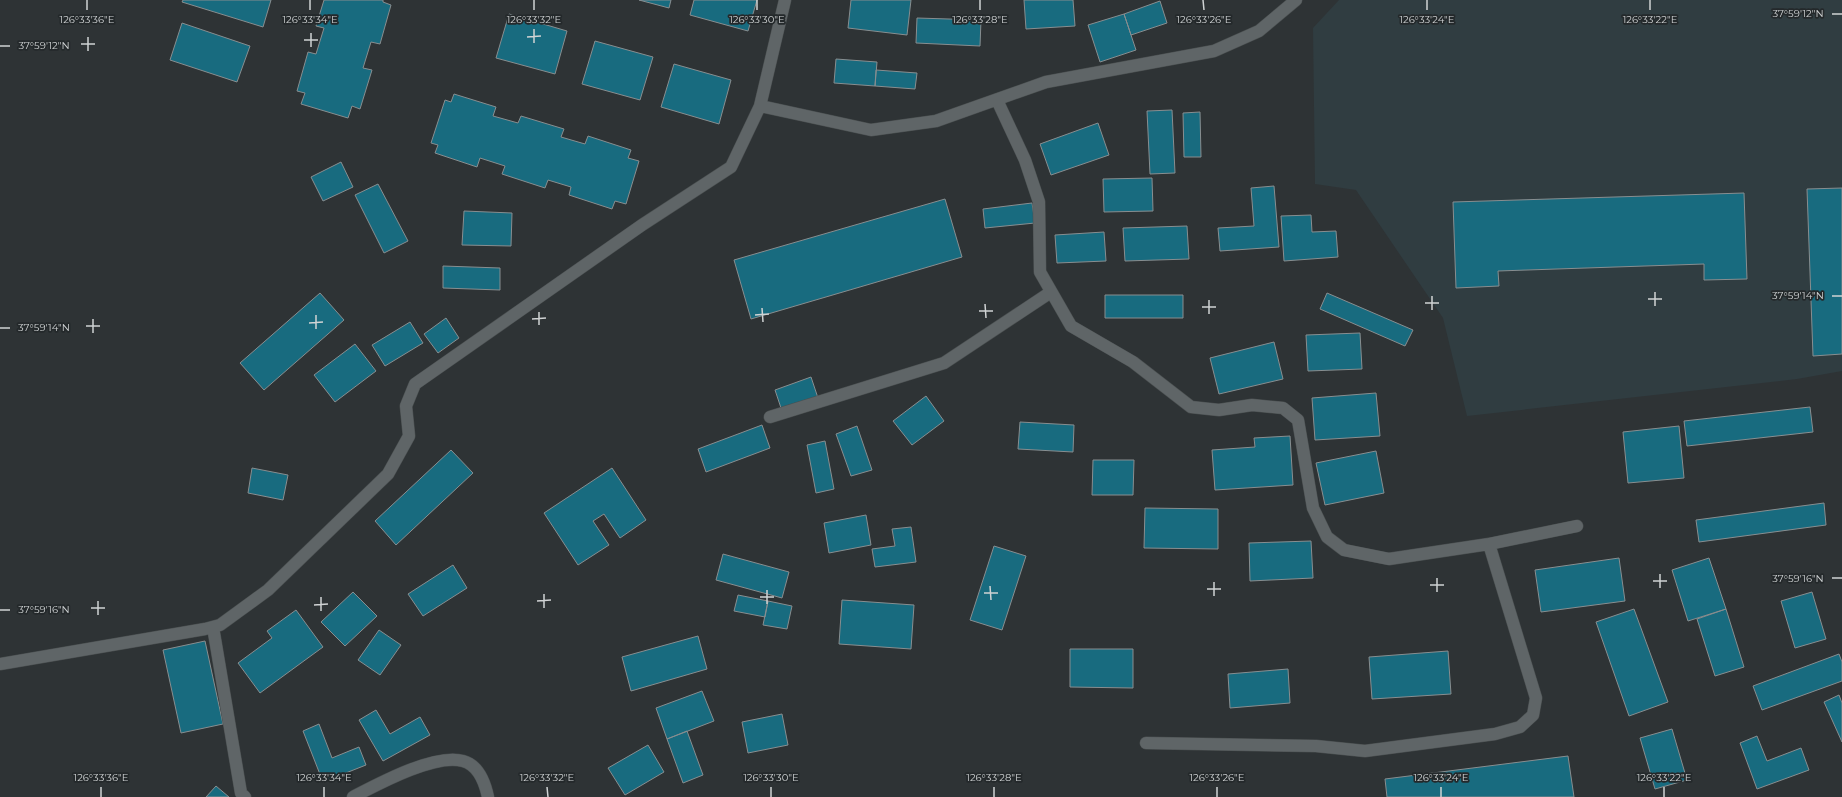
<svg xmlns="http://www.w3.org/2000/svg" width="1842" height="797" font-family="Montserrat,sans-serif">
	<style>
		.built { fill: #303d41 }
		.building { fill: #186b7f; stroke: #888e90 }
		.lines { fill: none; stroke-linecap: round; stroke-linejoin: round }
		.minor-casing { stroke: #4a4f50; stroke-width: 13 }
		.minor { stroke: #5f6567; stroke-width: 12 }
		.ticks { fill: none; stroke: #d0d3d4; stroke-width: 1.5 }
		.ticks-label { font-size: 10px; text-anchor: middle; fill: #d0d3d4; stroke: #24292b; stroke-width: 3.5; stroke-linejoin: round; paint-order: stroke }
	</style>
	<rect width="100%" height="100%" fill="#2e3335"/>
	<path class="built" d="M1339,0h503v371l-45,8 -330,37 -24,-98 -87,-128 -41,-6 -2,-156z"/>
	<path class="building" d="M183,0h88l-8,27 -81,-25z
		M324,0h59v2l8,3 -11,39 -9,-2 -8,26 9,2 -12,39 -8,-3 -4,12 -47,-14 4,-11 -8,-2 11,-39 8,2 8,-26 -8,-2z
		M639,0h32l-2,8z
		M694,0h63l-9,31 -58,-16z
		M851,0h60l-4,35 -59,-7z
		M1024,0h49l2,26 -49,3z
		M1160,1l7,22 -36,12 -7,-21z
		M509,14l58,17 -12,43 -59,-16z
		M1124,14l12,36 -36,12 -12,-37z
		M917,18l64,2 -1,26 -64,-3z
		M182,23l68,23 -13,36 -67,-22z
		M595,41l58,16 -13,43 -58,-16z
		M836,59l41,3 -2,24 -41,-3z
		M674,64l57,16 -12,44 -58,-17z
		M876,70l41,3 -2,16 -40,-3z
		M454,94l42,13 -3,9 25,7 3,-7 43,13 -3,8 24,7 3,-8 43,14 -3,8 11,3 -13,43 -11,-3 -3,8 -43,-14 2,-8 -23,-7 -3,8 -43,-14 3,-8 -25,-8 -3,9 -42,-14 3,-8 -7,-2 14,-43 6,2z
		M1172,110l3,63 -25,1 -3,-63z
		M1200,112l1,45h-17l-1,-44z
		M1098,123l11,32 -58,20 -11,-31z
		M341,162l12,25 -30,14 -12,-24z
		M1152,178l1,33 -49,1 -1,-33z
		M378,184l30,57 -24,12 -29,-58z
		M1274,186l5,61 -59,4 -2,-23 36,-2 -3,-38z
		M1842,188v166l-29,2 -6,-167z
		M1744,193l3,86 -43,1v-16l-206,7 1,15 -43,2 -3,-86z
		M945,199l17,58 -211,62 -17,-59z
		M1032,203l3,20 -50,5 -2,-19z
		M464,211l48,2 -1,33 -49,-1z
		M1311,215l1,17 24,-1 2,26 -54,4 -3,-45z
		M1187,226l2,33 -64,2 -2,-33z
		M1104,232l2,29 -49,2 -2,-28z
		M443,266l57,2v22l-57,-2z
		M320,293l24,27 -80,70 -24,-27z
		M1327,293l86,37 -8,16 -85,-37z
		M1105,295h78v23h-78z
		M446,318l13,20 -21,15 -14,-19z
		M410,322l13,21 -38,23 -13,-21z
		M1360,333l2,36 -54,2 -2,-36z
		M1274,342l9,37 -64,15 -9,-36z
		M355,344l21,27 -41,31 -21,-27z
		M811,377l7,21 -36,13 -7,-21z
		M1376,393l4,43 -65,4 -3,-42z
		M926,396l18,25 -32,24 -19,-24z
		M1810,407l3,25 -126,14 -3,-25z
		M1020,422l54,3 -1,27 -55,-3z
		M762,425l8,23 -64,24 -8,-23z
		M857,426l15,44 -21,6 -15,-42z
		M1679,426l5,52 -56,5 -5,-51z
		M1290,436l3,49 -78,5 -3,-40 43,-3 -1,-9z
		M825,441l9,48 -18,4 -9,-48z
		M451,450l22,23 -77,72 -21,-24z
		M1376,451l8,42 -59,12 -9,-42z
		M1093,460h41l-1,35h-41z
		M252,468l36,7 -5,25 -35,-7z
		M612,468l34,52 -26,18 -16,-24 -11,7 16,24 -31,20 -34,-52z
		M1824,503l2,22 -127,17 -3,-22z
		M1145,508l73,1v40l-74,-1z
		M866,515l5,30 -42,8 -5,-30z
		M911,527l5,35 -41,5 -3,-18 23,-3 -3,-17z
		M1311,541l2,37 -63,3 -1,-38z
		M994,546l32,10 -24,74 -32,-10z
		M723,554l66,18 -7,26 -66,-18z
		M1619,558l6,43 -84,11 -6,-42z
		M1709,558l17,51 -38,12 -16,-51z
		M453,565l14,23 -44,28 -15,-22z
		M353,592l24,24 -32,30 -24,-24z
		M1812,592l14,47 -31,9 -14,-47z
		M738,595l30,6 -3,16 -31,-6z
		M842,600l72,5 -3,44 -72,-5z
		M768,601l24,5 -5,23 -24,-4z
		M1634,609l34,93 -39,14 -33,-94z
		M1726,609l18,58 -29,9 -18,-57z
		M296,610l27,37 -63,46 -22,-30 34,-25 -5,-7z
		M379,630l22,15 -21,30 -22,-15z
		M698,636l9,33 -76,22 -9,-34z
		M205,641l18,83 -42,9 -18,-83z
		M1070,649h63v39l-63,-1z
		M1448,651l3,43 -79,5 -3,-42z
		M1839,654l3,8v19l-80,29 -9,-24z
		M1288,669l2,34 -60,5 -2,-34z
		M702,691l12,30 -47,18 -11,-31z
		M1839,695l3,8v39l-18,-40z
		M376,710l14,24 30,-17 10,18 -47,26 -24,-41z
		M782,714l6,31 -40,8 -6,-31z
		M319,724l13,34 27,-11 7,18 -43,17 -20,-51z
		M1672,729l15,51 -32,9 -15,-51z
		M687,731l16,44 -20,8 -16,-44z
		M1757,736l10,25 34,-13 8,22 -52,19 -17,-46z
		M648,745l16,27 -39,23 -17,-27z
		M1568,756l6,41h-187l-2,-18z
		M216,786l13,11h-23z"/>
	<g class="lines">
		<g class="minor-casing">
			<path id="minor" d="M997,100l28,60 14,42 1,70 31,54 62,36 58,45 28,3 33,-5 31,3 15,12 15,88 14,29 17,13 45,9 100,-15 88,-18
				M760,106l111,24 65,-9 110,-39 168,-31 45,-20 37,-31
				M770,417l174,-54 107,-71
				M213,627l28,166 4,4
				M0,664l205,-35 15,-4 48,-35 120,-116 21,-38 -3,-30 9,-22 227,-159 89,-58 29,-61 25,-106
				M1146,743l170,3 49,5 130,-17 25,-7 13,-12 3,-17 -47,-154
				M353,797c25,-13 82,-44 110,-36 15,4 22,22 25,36"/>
		</g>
		<use href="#minor" class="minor"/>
	</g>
	<path class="ticks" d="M87,0v10M310,0v10M534,0v10M757,0v10M980,0v10M1203,0l1,10M1427,0v10M1650,0v10M1832,14h10M534,29v14M311,33v14M88,37v14M527,37l14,-1M304,40h14M81,44h14M0,46h10M1655,292v14M1432,296v14M1832,296h10M1648,299h14M1209,300v14M1425,303h14M985,304l1,14M1202,307h14M762,308l1,14M979,311h14M539,312v13M316,315v14M755,315l14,-1M93,319v14M532,319l14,-1M309,323l14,-1M86,326h14M0,328h10M1660,574v14M1437,578v14M1832,578h10M1653,581h14M1214,582v14M1430,585h14M990,586l1,14M1207,589h14M767,590v14M984,593h14M544,594v14M321,597v14M760,597h14M98,601v14M537,601l14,-1M314,605l14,-1M91,608h14M0,610h10M101,787v10M324,787v10M547,787l1,10M771,787v10M994,787v10M1217,787v10M1441,787v10M1664,787v10"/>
	<g class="ticks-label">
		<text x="1798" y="17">37°59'12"N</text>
		<text x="87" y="23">126°33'36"E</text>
		<text x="310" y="23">126°33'34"E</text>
		<text x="534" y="23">126°33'32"E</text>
		<text x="757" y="23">126°33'30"E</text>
		<text x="980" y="23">126°33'28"E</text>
		<text x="1204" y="23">126°33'26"E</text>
		<text x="1427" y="23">126°33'24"E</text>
		<text x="1650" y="23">126°33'22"E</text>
		<text x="44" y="49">37°59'12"N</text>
		<text x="1798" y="299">37°59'14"N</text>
		<text x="44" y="331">37°59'14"N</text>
		<text x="1798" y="582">37°59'16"N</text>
		<text x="44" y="613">37°59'16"N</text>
		<text x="101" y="781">126°33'36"E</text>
		<text x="324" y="781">126°33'34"E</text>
		<text x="547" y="781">126°33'32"E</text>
		<text x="771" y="781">126°33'30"E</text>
		<text x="994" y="781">126°33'28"E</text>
		<text x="1217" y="781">126°33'26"E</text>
		<text x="1441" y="781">126°33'24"E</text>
		<text x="1664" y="781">126°33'22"E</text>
	</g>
</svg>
